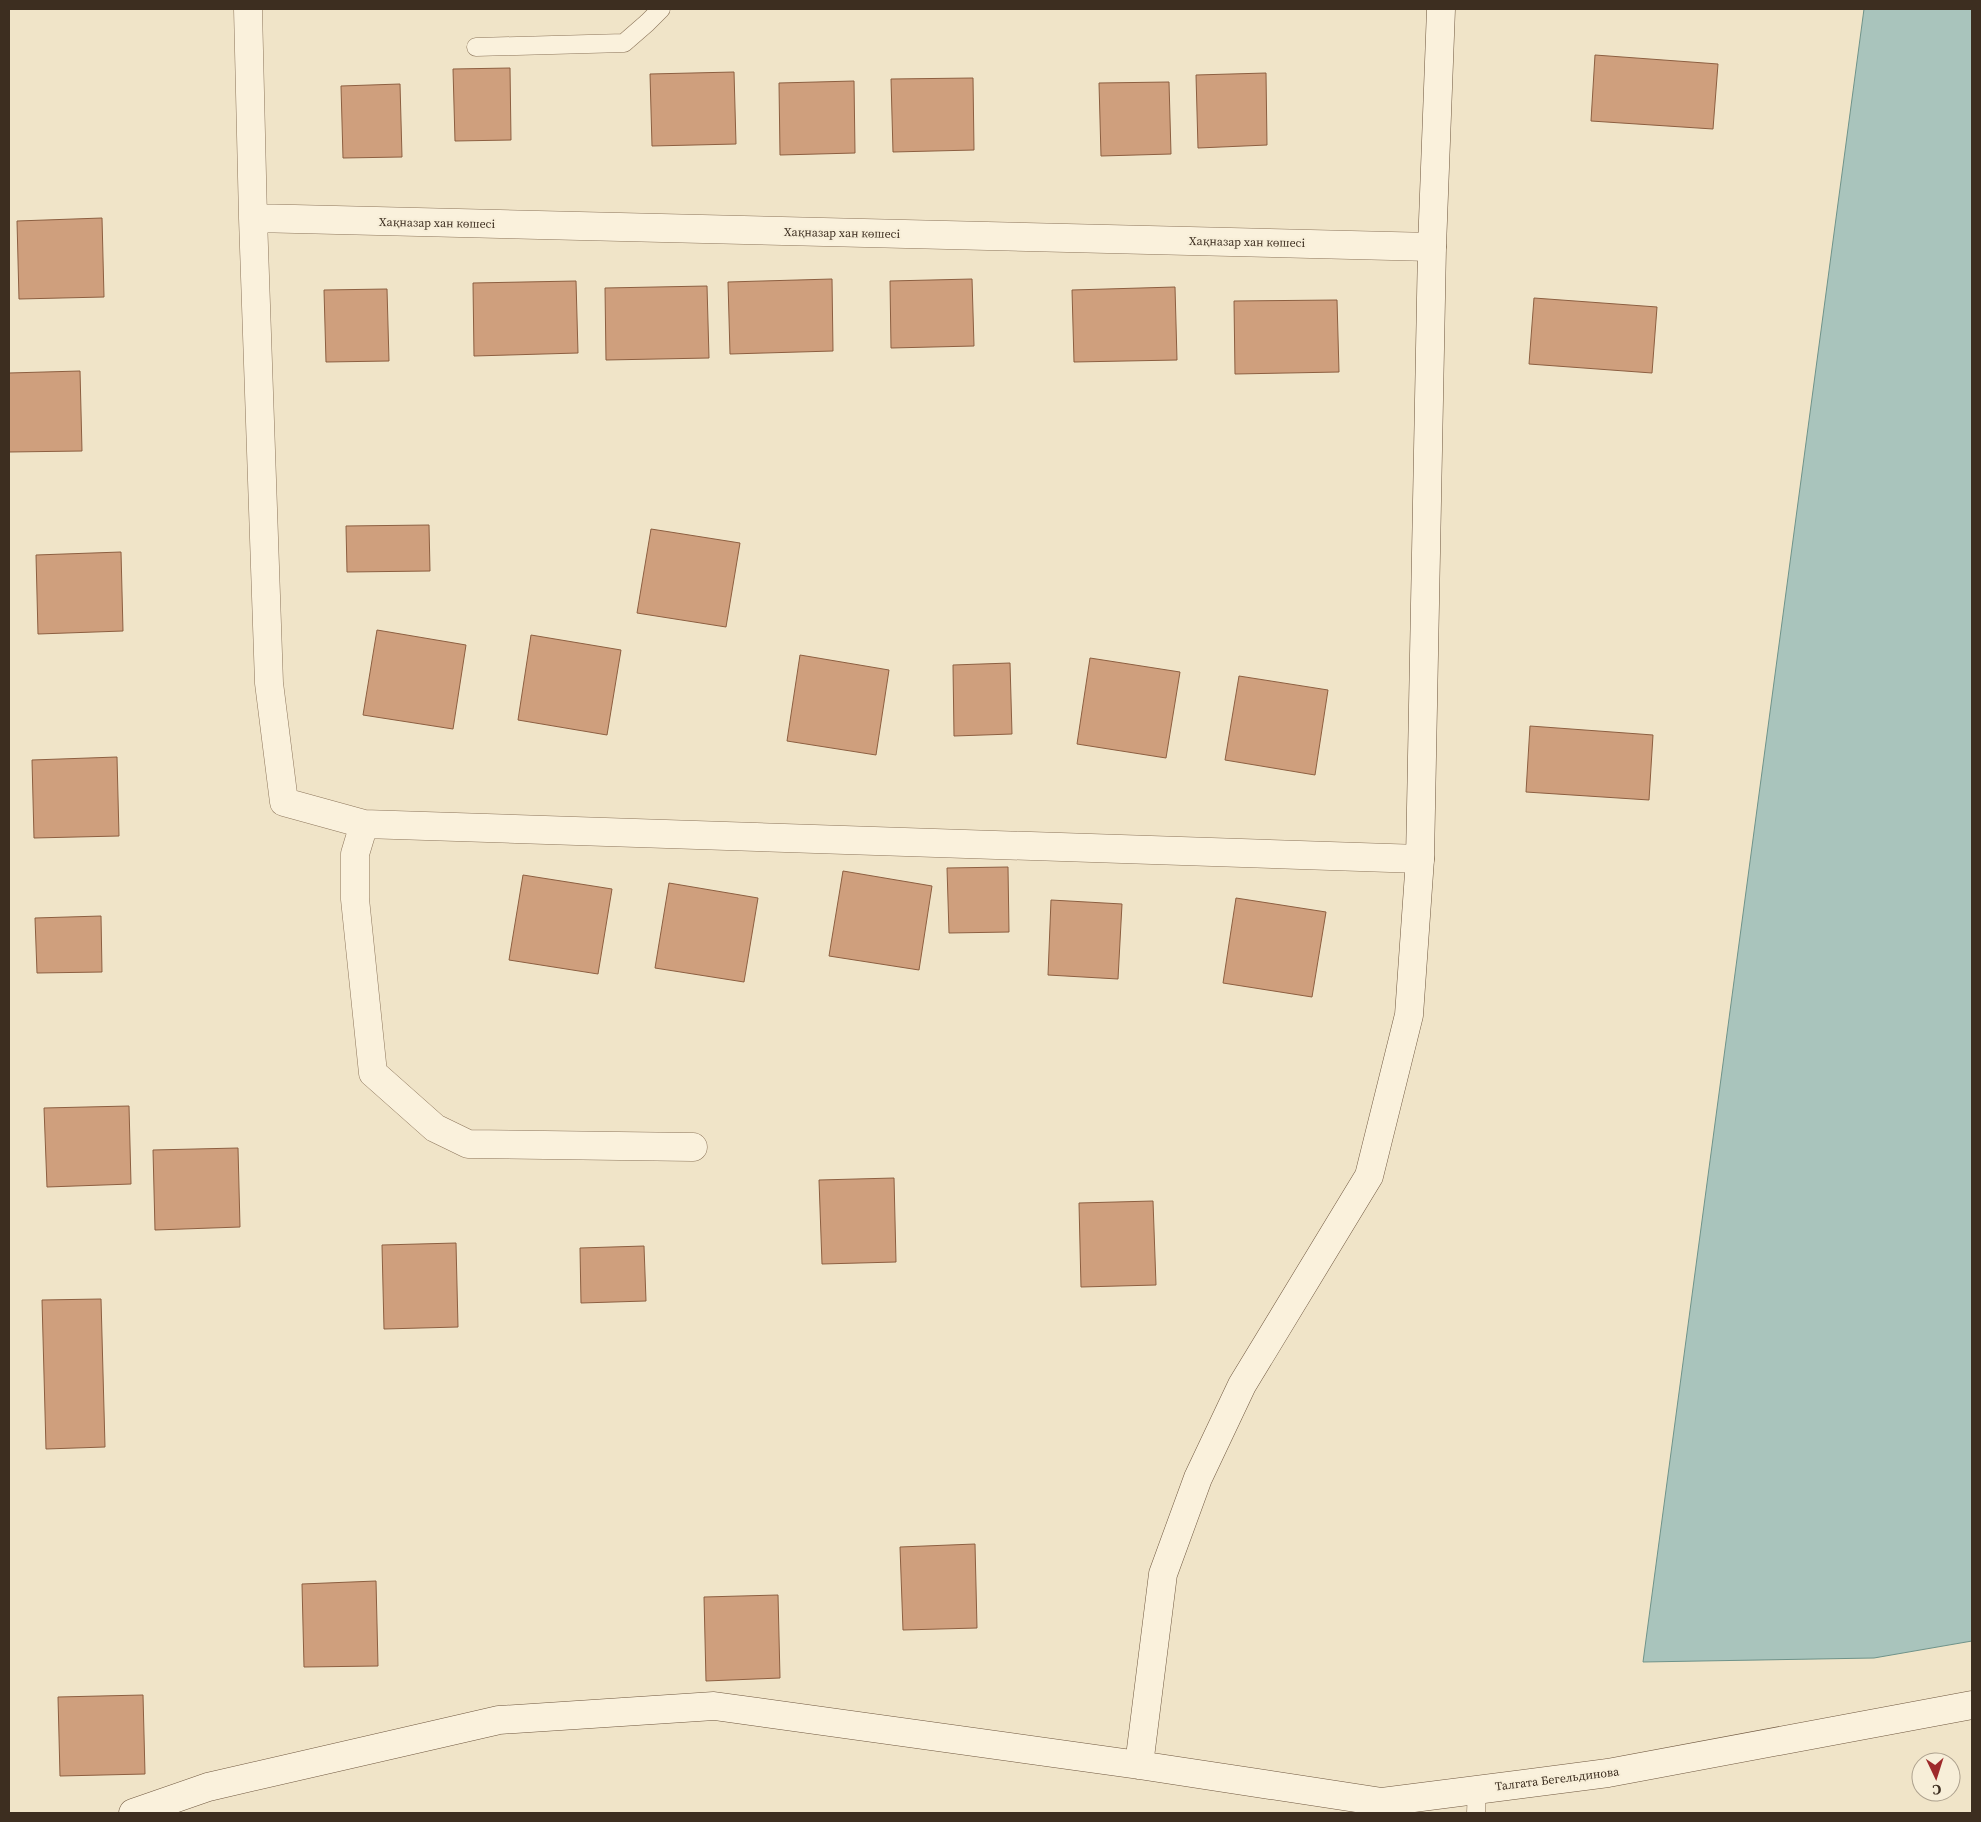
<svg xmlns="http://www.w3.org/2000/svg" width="1981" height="1822" font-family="'Source Serif 4',serif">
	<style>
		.water { fill: #a9c4bc; stroke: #6f938a }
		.building { fill: #cf9f7d; stroke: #8d5f41 }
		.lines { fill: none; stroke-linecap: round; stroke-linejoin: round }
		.lane-casing { stroke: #8d765c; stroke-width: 19 }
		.street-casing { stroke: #8d765c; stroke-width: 29 }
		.secondary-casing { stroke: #6f573f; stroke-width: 29 }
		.lane { stroke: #faf1dc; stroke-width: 18 }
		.street { stroke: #faf1dc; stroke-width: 28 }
		.secondary { stroke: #faf1dc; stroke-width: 28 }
		.labels { text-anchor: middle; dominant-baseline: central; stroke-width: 4; stroke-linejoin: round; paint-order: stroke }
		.street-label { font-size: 12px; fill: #3d2e20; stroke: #f7eed8 }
	</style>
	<rect width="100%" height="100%" fill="#f0e4c8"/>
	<path class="water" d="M1864,9h108v1632l-98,17 -231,4z"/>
	<path class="building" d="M1595,55l123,9 -5,65 -122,-8z
		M510,68l1,72 -56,1 -2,-72z
		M734,72l2,72 -84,2 -2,-72z
		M1266,73l1,72 -69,3 -2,-73z
		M973,78l1,72 -81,2 -2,-73z
		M854,81l1,72 -75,2 -1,-72z
		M1169,82l2,72 -70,2 -2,-73z
		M400,84l2,73 -59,1 -2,-72z
		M102,218l2,79 -85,2 -2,-78z
		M832,279l1,72 -103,3 -2,-72z
		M972,279l2,67 -83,2 -1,-67z
		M576,281l2,72 -104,3 -1,-73z
		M707,286l2,72 -103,2 -1,-72z
		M1175,287l2,73 -103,2 -2,-72z
		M387,289l2,72 -63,1 -2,-72z
		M1534,298l123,9 -5,66 -123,-9z
		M1337,300l2,72 -104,2 -1,-73z
		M80,371l2,80 -73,1v-79z
		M429,525l1,46 -83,1 -1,-46z
		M651,529l89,14 -14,84 -89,-14z
		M121,552l2,79 -85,3 -2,-79z
		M377,630l89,15 -13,84 -90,-14z
		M531,635l90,15 -14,85 -89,-15z
		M800,655l89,15 -13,85 -89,-14z
		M1090,658l90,14 -14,86 -89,-14z
		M1010,663l2,71 -58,2 -1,-71z
		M1239,676l89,14 -13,85 -90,-15z
		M1530,726l123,9 -4,65 -123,-8z
		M117,757l2,79 -85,2 -2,-78z
		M1008,867l1,65 -60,1 -2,-65z
		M843,871l89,15 -13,84 -90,-14z
		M523,875l89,14 -14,85 -89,-14z
		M669,883l89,15 -14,84 -89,-14z
		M1236,898l90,14 -14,85 -89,-14z
		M1051,900l71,4 -4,75 -70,-4z
		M101,916l1,56 -65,1 -2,-55z
		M129,1106l2,78 -84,3 -3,-79z
		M238,1148l2,79 -85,3 -2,-80z
		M894,1178l2,84 -74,2 -3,-84z
		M1153,1201l3,84 -75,2 -2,-84z
		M456,1243l2,84 -74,2 -2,-84z
		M644,1246l2,55 -65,2 -1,-55z
		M101,1299l4,148 -59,2 -4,-149z
		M975,1544l2,84 -74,2 -3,-83z
		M376,1581l2,85 -74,1 -2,-83z
		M778,1595l2,83 -74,3 -2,-84z
		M143,1695l2,79 -85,2 -2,-79z"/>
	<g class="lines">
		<g class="lane-casing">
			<path id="lane" d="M476,47l148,-4 23,-20 14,-14
				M1476,1813l1,-24"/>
		</g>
		<g class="street-casing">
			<path id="street" d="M248,9l5,209 16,465 15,119 80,22 1056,35
				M253,218l1179,29
				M364,824l-9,30v45l18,174 62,55 33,16 225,3"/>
		</g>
		<g class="secondary-casing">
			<path id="secondary" d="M1139,1765l24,-191 35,-96 44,-93 127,-209 40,-161 11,-156 12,-612 9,-238
				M133,1813l75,-26 291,-67 215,-14 425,59 243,37 226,-29 364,-68"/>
		</g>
		<use href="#lane" class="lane"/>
		<use href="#street" class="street"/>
		<use href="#secondary" class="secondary"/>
	</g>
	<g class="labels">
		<g class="street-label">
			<text transform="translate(437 223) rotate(1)">Хақназар хан көшесі</text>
			<text transform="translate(842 233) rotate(1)">Хақназар хан көшесі</text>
			<text transform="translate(1247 242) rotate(1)">Хақназар хан көшесі</text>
			<text transform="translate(1557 1779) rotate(-7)">Талгата Бегельдинова</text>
		</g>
	</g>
	<rect width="1981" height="1822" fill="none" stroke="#3d2e20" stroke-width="20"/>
	<g transform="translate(1936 1777) rotate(176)"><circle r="24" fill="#f7eed8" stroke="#ada18e"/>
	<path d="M0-4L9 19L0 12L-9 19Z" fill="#9e2a2b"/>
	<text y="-8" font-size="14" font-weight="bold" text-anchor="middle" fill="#3d2e20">С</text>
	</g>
</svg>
